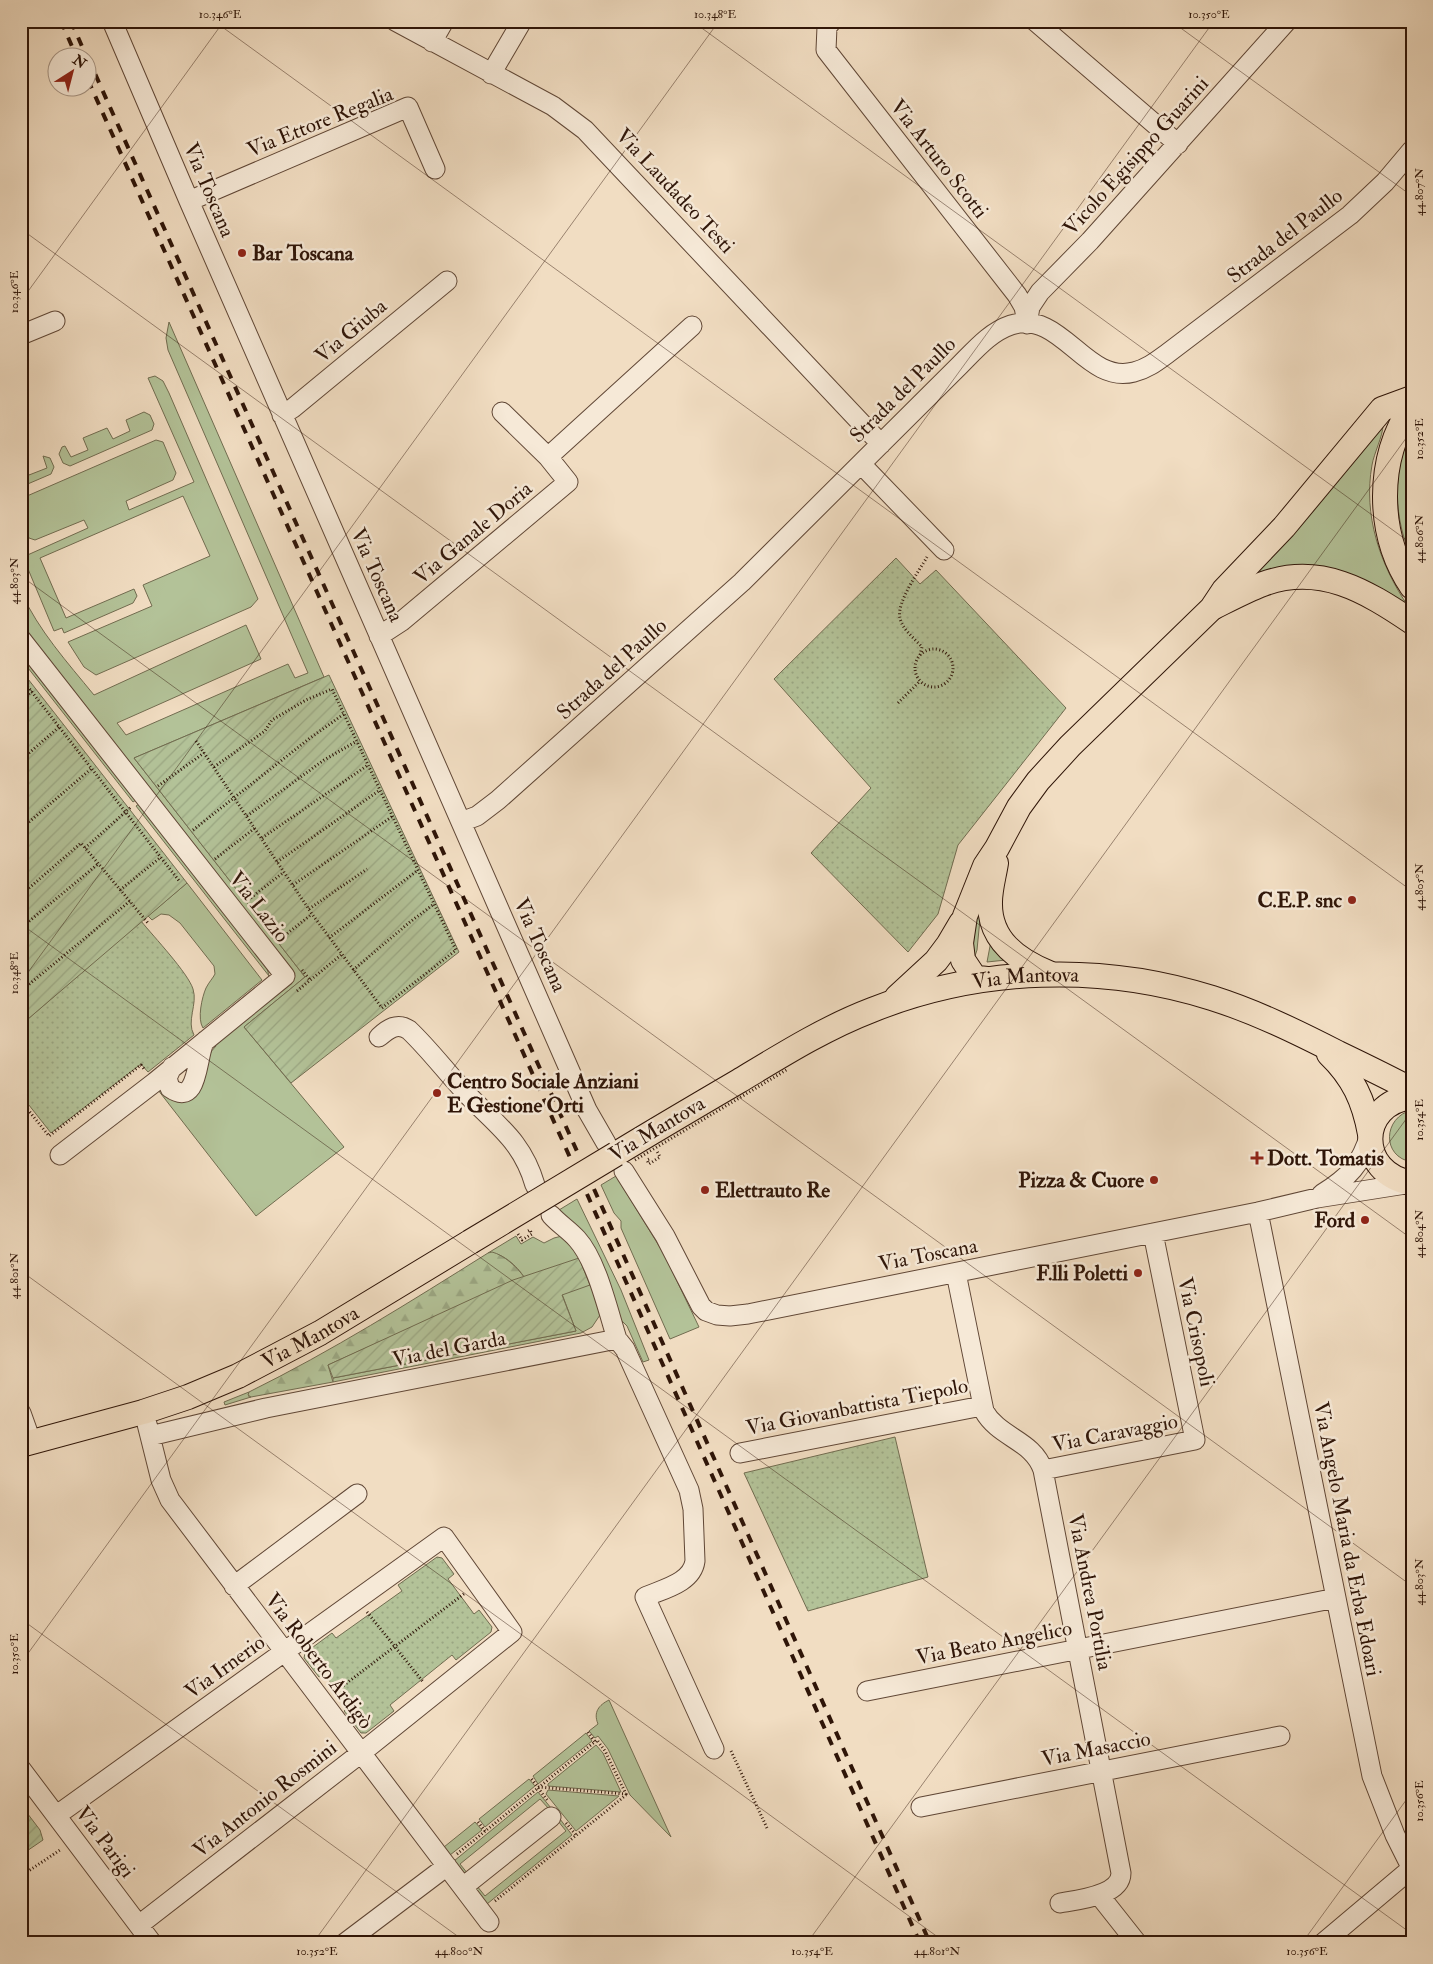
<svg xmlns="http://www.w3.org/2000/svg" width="1433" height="1964" font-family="'IM FELL Double Pica',serif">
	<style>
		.grass { fill: #b3c298; stroke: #716c50 }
		.forest { fill: url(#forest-firs); stroke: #716c50 }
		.park { fill: url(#park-dots); stroke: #716c50 }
		.garden { fill: url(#garden-furrows); stroke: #716c50 }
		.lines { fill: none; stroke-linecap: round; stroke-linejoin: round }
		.minor-casing { stroke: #604736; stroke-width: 21 }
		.major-casing { stroke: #2f1508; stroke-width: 26 }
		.path { stroke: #2f1508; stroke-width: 3; stroke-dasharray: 1 2.5; stroke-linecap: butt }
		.minor { stroke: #f6e9d7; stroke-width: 19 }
		.major { stroke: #f1ddc2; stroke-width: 24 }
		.rail { stroke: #2f1508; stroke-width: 4; stroke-dasharray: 9 9; stroke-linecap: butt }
		.major-bridge-casing { stroke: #2f1508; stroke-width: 26; stroke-linecap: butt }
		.path-bridge { stroke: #2f1508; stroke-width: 3; stroke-dasharray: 1 2.5; stroke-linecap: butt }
		.major-bridge { stroke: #f1ddc2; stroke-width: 24 }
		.ticks { fill: none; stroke: #2f1508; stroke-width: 1; stroke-opacity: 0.45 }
		.poi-dot { fill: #8f2418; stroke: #f6e9d7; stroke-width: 2 }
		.labels { text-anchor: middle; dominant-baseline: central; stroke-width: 5; stroke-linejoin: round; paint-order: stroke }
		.street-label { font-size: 21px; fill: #2f1508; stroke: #f6e9d7 }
		.poi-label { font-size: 21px; font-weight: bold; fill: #2f1508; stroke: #f6e9d7; text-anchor: start }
		.neatline { fill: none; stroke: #2f1508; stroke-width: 2 }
		.ticks-label { font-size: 12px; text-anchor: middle; fill: #2f1508 }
	</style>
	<defs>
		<pattern id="forest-firs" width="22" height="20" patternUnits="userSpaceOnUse" patternTransform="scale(1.25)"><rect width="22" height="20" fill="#b3c298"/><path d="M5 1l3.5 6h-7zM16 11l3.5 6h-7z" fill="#9aa682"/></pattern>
		<pattern id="park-dots" width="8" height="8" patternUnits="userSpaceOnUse" patternTransform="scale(1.25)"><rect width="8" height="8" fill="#b3c298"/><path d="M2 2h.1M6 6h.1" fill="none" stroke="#9aa682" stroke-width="1.8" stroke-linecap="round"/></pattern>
		<pattern id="garden-furrows" width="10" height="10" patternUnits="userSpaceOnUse" patternTransform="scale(1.25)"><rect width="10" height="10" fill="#b3c298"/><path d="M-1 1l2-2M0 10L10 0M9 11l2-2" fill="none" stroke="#9aa682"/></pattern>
	</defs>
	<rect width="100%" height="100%" fill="#f1ddc2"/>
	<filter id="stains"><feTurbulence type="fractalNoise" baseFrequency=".004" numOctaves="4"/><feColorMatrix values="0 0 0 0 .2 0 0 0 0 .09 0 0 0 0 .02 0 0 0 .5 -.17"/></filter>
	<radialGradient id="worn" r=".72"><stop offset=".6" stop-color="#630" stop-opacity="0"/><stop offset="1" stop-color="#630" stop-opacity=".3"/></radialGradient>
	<path class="grass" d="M169,322l155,355 -190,81 171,219 -61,50 100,120 -88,69 -98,-126 1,-1c13,16 21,11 38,5 12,-14 5,-36 19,-48l-2,-3 81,-67 -274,-351v-33c18,39 46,70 73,103l152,-70 15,34 -144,64 9,12 162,-71 7,14 13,-5 -140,-323 -2,-12z
		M155,376l8,5 6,12 89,206 -7,8 -155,68 -12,-8 -16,-25 84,-36 -9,-21 67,-29 -27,-60 -143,62 26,60 68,-29 3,7 -4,7 -69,30 -2,-5 -8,3 -31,-74 65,-29 -4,-8 -49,20 -6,-2 -8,-17v-56l3,-1 5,11 18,-7 -4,-12 7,2 4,9 -3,7 -28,12 4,10 129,-56 7,2 13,31 -3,7 -47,21 3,9 65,-28 -46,-104z
		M144,412l6,3 4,9 -2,6 -82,36 -7,-3 -4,-9 3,-7 3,-1 6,11 17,-7 -5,-12 24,-10 6,11 17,-8 -4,-11z
		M1383,425c0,11 -9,28 -11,40 -9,50 8,100 36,141l-152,-32z
		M1412,431v128c-18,-39 -21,-89 0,-128z
		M21,654l115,146 -3,2 -112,-143z
		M139,804l128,164 2,8 -133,-170z
		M187,883l75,97 -59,48c-6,-9 -1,-31 3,-40 3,-6 7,-10 9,-14l-1,-8 -34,-43 -11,-8 -8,-1 -9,6 -4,-4z
		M982,898l-5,52 -3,9 -7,-4z
		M991,941l15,19 -19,2z
		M1412,1110v52c-31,-5 -29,-45 0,-52z
		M616,1176l48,78 35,73 -29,12 -49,-111v-7l-7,-8 -13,-28z
		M577,1199l44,91 28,70 -6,2 -16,-36 -10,-10 -58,-106z
		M516,1236l5,8 12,-7 11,6 10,-5 8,-2 21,23 17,56 -8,12 -11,6 -248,49v-4l243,-47 -14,-37 17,-35 -55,18c-7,-11 -22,-25 -36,-24z
		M249,1392v5h2l-26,8 -1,-3z
		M609,1700l62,137 -41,-42 -22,-46 -10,-13 -3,2 -6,-7 9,-7c-5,-12 1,-19 11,-24z
		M586,1733l6,8 -54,43 -5,-8z
		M596,1745l7,8 18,39 -73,-6v-2z
		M529,1779l6,7 -50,41 -6,-8z
		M548,1790l71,6 -43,35 -30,-37z
		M538,1792l13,16 -2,1 -9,-10 -80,65 8,10 -2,2 -12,-15z
		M560,1819l12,16 -85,69 -12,-16 2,-2 8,10 81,-65 -8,-10z
		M475,1822l7,8 -32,25 -6,-8z"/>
	<path class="forest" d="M492,1252c12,3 25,15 32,25l-196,88 5,17 -82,15 -3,-2 1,-3c83,-41 161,-90 239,-139z"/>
	<path class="park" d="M896,558l24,26 16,-14 130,138 -108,137 -20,69 -30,38 -97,-99 60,-65 -97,-109z
		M141,921c13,16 47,52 52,68 5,15 -7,32 1,46l-46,37 -7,-8 -90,69 -30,-38v-70z
		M895,1437l33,140 -120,34 -64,-138z
		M437,1557l5,1 12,16 -6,5 26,35 5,-4 13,17 -1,5 -35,28 -4,-5 -62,50 4,6 -28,22h-5l-17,-22 5,-4 -25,-33 -5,3 -15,-19 1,-5 27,-20 4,5 66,-47 -4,-6z"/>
	<path class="garden" d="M21,670l166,213 -166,142z
		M329,675l130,277 -168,131 -47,-56 61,-50 -171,-219z
		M579,1258l11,27 -28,10 14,36 -243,47 -5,-13 185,-85z
		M21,1805l19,25 3,10 -22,15z"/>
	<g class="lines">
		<g class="minor-casing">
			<path id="minor" d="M112,21l77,180 398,909 19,33
				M395,21l158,85 32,24 296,314
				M832,21l-5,6 -1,23 191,245 7,12 3,15
				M1035,21l143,123
				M432,42l12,-21
				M491,74l31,-53
				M189,201l219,-94 27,62
				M1027,324l3,-17 10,-15 50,-51 197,-220
				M21,335l34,-14
				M502,412l46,45
				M282,415l11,-7 154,-127
				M861,464l83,86
				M379,636l23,-15 166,-139 -20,-25 144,-131
				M21,639l264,337 -130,106 -95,73
				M461,822l16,-6 21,-16 244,-218 218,-217c15,-15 30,-33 51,-40 51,-16 74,60 123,47 13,-3 23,-11 34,-19l182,-138 35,-33 27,-32
				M379,1037c9,-8 18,-15 30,-7 21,20 38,43 57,63 30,32 56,47 69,92
				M172,1067l-5,11 3,10c30,21 26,-35 35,-47
				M624,1171l41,65 36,70 5,5 11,4 13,1 18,-2 510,-102 59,-14 95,-15
				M1322,1194c27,-17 39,-29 48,-60
				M1258,1212l114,564 23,59 17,34
				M956,1273l28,138c15,27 49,29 59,59l78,403c0,23 -44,27 -61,30
				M617,1339l8,10 64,141 4,19 2,52c-3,22 -32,28 -50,36l69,152
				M21,1413l10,28
				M147,1424l14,56 9,20 319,422
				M150,1436l116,-28 351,-69c-9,-28 -20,-78 -40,-100 -8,-9 -18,-15 -26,-24
				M740,1453l242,-47
				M1043,1470l152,-30 -42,-207
				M234,1586l123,-92
				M867,1691l469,-93
				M21,1769l131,174
				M921,1807l359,-71
				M57,1815l387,-278 68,95 -151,121 -222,172
				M463,1887l88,-70
				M1101,1894l2,6 34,43
				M345,1943l102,-77
				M1323,1943l89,-75"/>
		</g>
		<g class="major-casing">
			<g id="major">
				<path d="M1412,406c-36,53 -36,128 0,181"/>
				<path d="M1214,607c16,-8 33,-17 49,-23 57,-21 103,7 149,38"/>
				<path d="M996,863c-2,13 -6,26 -6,39 -1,38 27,58 59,71"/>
				<path d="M987,979l-9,-1 -5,-3 -10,-15 -2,-17 4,-27 20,-50 12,-18 22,-41 19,-26 32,-35 142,-138 12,-18 60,-63 98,-118 30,-11"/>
				<path d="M897,997l39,-36 12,-16 13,-22"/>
				<path d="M1329,1054c24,23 35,47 41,80"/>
				<path d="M1412,1097c-55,6 -56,77 0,86"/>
				<path id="s1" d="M616,1154c41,-25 82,-49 123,-73 43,-26 86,-53 133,-71 108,-43 230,-47 340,-12 44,14 85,34 126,55 25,12 50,24 74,37"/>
				<path id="s2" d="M21,1445l122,-33 45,-15 50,-21 82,-43 150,-91"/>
			</g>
		</g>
		<path class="path" d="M915 668a19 19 0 1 1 38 0a19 19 0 1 1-38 0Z
			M920,655l2,-8c-7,-8 -20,-18 -22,-29 -4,-15 19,-47 27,-61
			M21,678l159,204
			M21,701l11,-10
			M898,703l22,-22
			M196,741l116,173 70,94 74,-58 -124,-261 -26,11 -34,20 -7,11 -51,36
			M21,760l38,-33
			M158,786l46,-33
			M247,816l77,-56 33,-19
			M21,829l71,-61
			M193,830l117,-92 34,-24
			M262,838l106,-73
			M85,848l46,-41
			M215,859l40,-31
			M277,862l103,-72
			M293,885l100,-69
			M120,890l41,-33
			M21,895l60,-52 67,80
			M248,900l36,-28
			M309,909l58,-40
			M21,928l77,-64
			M329,938l89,-68
			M279,940l33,-26
			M302,970l8,10
			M353,970l57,-48 24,-18
			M21,991l109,-90
			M297,991l44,-36
			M21,1101l28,35 92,-71 3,4
			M649,1159l-2,1 2,4 11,-7 -3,-6
			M518,1234l4,6 10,-6 -2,-4 -2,1
			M367,1612l57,71
			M335,1692l130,-99
			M588,1732l7,10
			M731,1751l36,77
			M538,1788l10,13
			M478,1822l7,9
			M566,1823l10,12
			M457,1854c47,-38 93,-76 140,-114l8,11 21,43 -88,-7 -7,-9
			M21,1876l39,-26
			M495,1901l131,-106"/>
		<use href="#minor" class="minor"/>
		<use href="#major" class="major"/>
		<path class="rail" d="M61,21l16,37
			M71,21l16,37
			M88,58l492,1100
			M88,80l484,1082
			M594,1189l336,754
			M587,1194l333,749"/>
		<g class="major-bridge-casing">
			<path id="major-bridge" d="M470,1242l146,-88"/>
		</g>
		<path class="path-bridge" d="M635,1160l153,-91"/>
		<use href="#major-bridge" class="major-bridge"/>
	</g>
	<path class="ticks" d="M214,21l1198,870M692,21l720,523M1171,21l241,175M21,229l1391,1010M21,301l203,-280M21,576l1391,1010M21,924l1391,1010M21,982l698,-961M21,1271l925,672M21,1619l446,324M21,1663l1193,-1642M313,1943l1099,-1513M807,1943l605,-832M1302,1943l110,-151"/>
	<g class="poi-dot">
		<circle cx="242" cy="253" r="5"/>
		<circle cx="1352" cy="900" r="5"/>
		<circle cx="437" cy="1093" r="5"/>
		<path d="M1254.5 1150.5h5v5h5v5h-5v5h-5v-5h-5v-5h5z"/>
		<circle cx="1154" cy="1180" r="5"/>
		<circle cx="705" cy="1190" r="5"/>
		<circle cx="1365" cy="1220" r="5"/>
		<circle cx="1138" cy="1273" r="5"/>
	</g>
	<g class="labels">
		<g class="street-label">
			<text transform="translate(320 122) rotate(-22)">Via Ettore Regalia</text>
			<text transform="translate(1136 156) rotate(-48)">Vicolo Egisippo Guarini</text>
			<text transform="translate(939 159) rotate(52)">Via Arturo Scotti</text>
			<text transform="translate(209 190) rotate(67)">Via Toscana</text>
			<text transform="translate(675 191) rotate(47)">Via Laudadeo Testi</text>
			<text transform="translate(1285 236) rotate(-38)">Strada del Paullo</text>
			<text transform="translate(351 331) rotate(-40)">Via Giuba</text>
			<text transform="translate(903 390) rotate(-45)">Strada del Paullo</text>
			<text transform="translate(473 533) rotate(-40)">Via Ganale Doria</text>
			<text transform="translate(377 575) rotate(66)">Via Toscana</text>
			<text transform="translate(612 669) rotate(-42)">Strada del Paullo</text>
			<text transform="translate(259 907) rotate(52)">Via Lazio</text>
			<text transform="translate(540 945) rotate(66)">Via Toscana</text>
			<text stroke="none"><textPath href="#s1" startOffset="452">Via Mantova</textPath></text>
			<text transform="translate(657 1129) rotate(-31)">Via Mantova</text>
			<text transform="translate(928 1255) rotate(-11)">Via Toscana</text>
			<text transform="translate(1196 1332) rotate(78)">Via Crisopoli</text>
			<text stroke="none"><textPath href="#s2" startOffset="310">Via Mantova</textPath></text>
			<text transform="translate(449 1349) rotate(-11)">Via del Garda</text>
			<text transform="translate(857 1407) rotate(-11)">Via Giovanbattista Tiepolo</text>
			<text transform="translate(1115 1433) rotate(-11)">Via Caravaggio</text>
			<text transform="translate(1347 1539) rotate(79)">Via Angelo Maria da Erba Edoari</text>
			<text transform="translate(1090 1592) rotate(79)">Via Andrea Portilia</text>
			<text transform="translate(994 1643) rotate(-11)">Via Beato Angelico</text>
			<text transform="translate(319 1661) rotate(53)">Via Roberto Ardigò</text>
			<text transform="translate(225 1667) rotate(-36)">Via Irnerio</text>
			<text transform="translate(1096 1749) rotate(-11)">Via Masaccio</text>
			<text transform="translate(265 1799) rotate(-38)">Via Antonio Rosmini</text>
			<text transform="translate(105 1842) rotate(53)">Via Parigi</text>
		</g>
		<g class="poi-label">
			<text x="252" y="253">Bar Toscana</text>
			<text x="1342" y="900" text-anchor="end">C.E.P. snc</text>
			<text x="447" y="1081">Centro Sociale Anziani<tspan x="447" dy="24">E Gestione Orti</tspan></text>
			<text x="1267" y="1158">Dott. Tomatis</text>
			<text x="1144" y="1180" text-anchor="end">Pizza &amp; Cuore</text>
			<text x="715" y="1190">Elettrauto Re</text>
			<text x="1355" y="1220" text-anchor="end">Ford</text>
			<text x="1128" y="1273" text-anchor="end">F.lli Poletti</text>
		</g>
	</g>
	<rect width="1433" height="1964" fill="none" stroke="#f1ddc2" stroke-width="55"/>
	<g transform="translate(72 72) rotate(36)"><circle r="24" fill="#f6e9d7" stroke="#a69484"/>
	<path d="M0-4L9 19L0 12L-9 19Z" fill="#8f2418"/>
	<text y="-8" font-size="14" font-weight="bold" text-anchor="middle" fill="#2f1508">N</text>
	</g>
	<rect x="28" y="28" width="1378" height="1908" class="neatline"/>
	<g class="ticks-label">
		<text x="220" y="18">10.346°E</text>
		<text x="715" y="18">10.348°E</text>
		<text x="1209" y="18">10.350°E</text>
		<text transform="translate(1419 192) rotate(-90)" y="4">44.807°N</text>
		<text transform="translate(14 292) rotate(-90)" y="4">10.346°E</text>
		<text transform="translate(1419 439) rotate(-90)" y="4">10.352°E</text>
		<text transform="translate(1419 539) rotate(-90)" y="4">44.806°N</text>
		<text transform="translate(14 581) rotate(-90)" y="4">44.803°N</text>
		<text transform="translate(1419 887) rotate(-90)" y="4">44.805°N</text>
		<text transform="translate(14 973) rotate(-90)" y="4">10.348°E</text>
		<text transform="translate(1419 1120) rotate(-90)" y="4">10.354°E</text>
		<text transform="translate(1419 1234) rotate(-90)" y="4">44.804°N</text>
		<text transform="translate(14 1276) rotate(-90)" y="4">44.801°N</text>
		<text transform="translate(1419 1582) rotate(-90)" y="4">44.803°N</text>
		<text transform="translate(14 1654) rotate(-90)" y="4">10.350°E</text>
		<text transform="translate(1419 1801) rotate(-90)" y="4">10.356°E</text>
		<text x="317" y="1955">10.352°E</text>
		<text x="459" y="1955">44.800°N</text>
		<text x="812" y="1955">10.354°E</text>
		<text x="937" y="1955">44.801°N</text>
		<text x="1307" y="1955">10.356°E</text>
	</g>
	<rect width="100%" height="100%" filter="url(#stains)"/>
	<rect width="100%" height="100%" fill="url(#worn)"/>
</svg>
